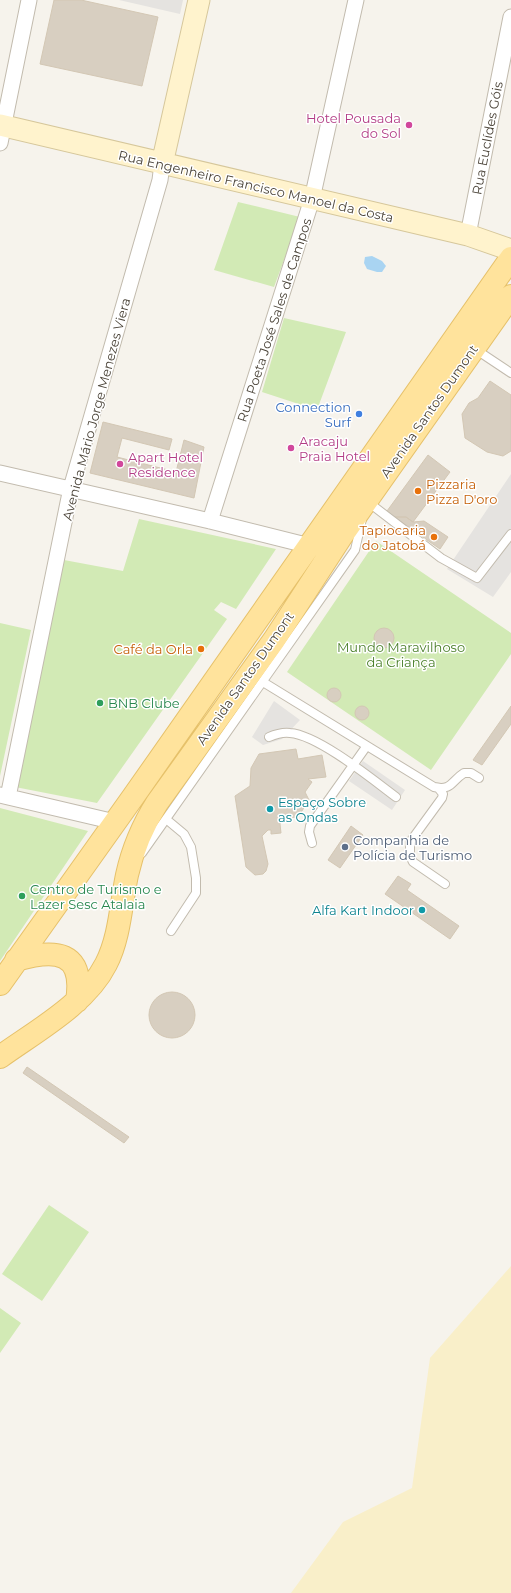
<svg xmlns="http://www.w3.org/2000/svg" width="511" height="1593" font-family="Montserrat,sans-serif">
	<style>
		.green { fill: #d2eab5 }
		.sand { fill: #f9efc9 }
		.parking { fill: #e5e3e0 }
		.water { fill: #a9d4f2 }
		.building { fill: #d8cfc1; stroke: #d3c7b4 }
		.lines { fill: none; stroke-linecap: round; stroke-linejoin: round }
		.lane-casing { stroke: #c2bbae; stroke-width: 10 }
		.street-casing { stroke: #c2bbae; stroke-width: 17 }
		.secondary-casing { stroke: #d6c79b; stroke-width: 23 }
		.primary-casing { stroke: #e6c16a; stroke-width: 24 }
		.lane { stroke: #fff; stroke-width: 8 }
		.street { stroke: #fff; stroke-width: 15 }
		.secondary { stroke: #fff3cd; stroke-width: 21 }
		.primary { stroke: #ffe39c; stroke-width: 22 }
		.hotel-dot { fill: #d1479c; stroke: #fff; stroke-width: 1.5 }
		.shop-dot { fill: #3f7fe0; stroke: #fff; stroke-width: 1.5 }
		.food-dot { fill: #e8710a; stroke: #fff; stroke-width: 1.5 }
		.leisure-dot { fill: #2e9e5b; stroke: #fff; stroke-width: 1.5 }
		.culture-dot { fill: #0f9aa8; stroke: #fff; stroke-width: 1.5 }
		.service-dot { fill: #5c6f8a; stroke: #fff; stroke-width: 1.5 }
		.labels { text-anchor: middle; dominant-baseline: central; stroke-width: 3; stroke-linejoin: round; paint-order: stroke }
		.hotel-label { font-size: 13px; fill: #b23c85; stroke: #fff; text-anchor: start }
		.street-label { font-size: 13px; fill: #4b4439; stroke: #fff }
		.shop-label { font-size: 13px; fill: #366cbe; stroke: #fff; text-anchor: end }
		.food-label { font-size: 13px; fill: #c56008; stroke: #fff; text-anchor: end }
		.park-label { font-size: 13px; fill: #4a7f2a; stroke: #fff }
		.leisure-label { font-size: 13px; fill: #27864d; stroke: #fff; text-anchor: start }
		.culture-label { font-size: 13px; fill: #0d838f; stroke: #fff; text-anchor: start }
		.service-label { font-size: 13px; fill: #4e5e75; stroke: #fff; text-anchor: start }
	</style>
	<rect width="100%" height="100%" fill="#f6f3ec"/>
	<path class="green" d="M238,202l62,15 -26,70 -60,-17z
		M284,318l62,14 -29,78 -55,-18z
		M139,519l137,30 -40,60 -15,-7 -7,8 13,9 -130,184 -82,-16 49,-227 59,11z
		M376,541l135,92v21l-80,116 -144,-98z
		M0,623l31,7 -31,146z
		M0,808l88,23 -88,130z
		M49,1205l40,27 -47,69 -40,-27z
		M0,1308l21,15 -21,30z"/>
	<path class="sand" d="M511,1266v327h-220l52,-71 69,-34 18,-130z"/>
	<path class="parking" d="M119,0h64l-3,14z
		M511,474v98l-18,25 -46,-28z
		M274,701l26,19 -18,19 -19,6 -11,-8z
		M363,761l42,29 -13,20 -43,-29z"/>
	<path class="water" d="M372,256l10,5 4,5 -4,6h-5l-10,-3 -3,-6 1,-6z"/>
	<path class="building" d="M54,0h27l77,17 -16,69 -102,-22z
		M490,381l21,14v56l-8,5 -16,-4 -22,-14 -3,-24 7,-11 9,-5z
		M103,422l69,17 -3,11 -47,-12 -5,19 59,15 8,-32 20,7 -10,51 -104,-25z
		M428,455l22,17 -37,50 -7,-5h-12l-7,-6z
		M394,517h12l7,5 11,-1 24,16 -8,12z
		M374 638a10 10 0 1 1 20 0a10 10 0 1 1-20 0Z
		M327 695a7 7 0 1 1 14 0a7 7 0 1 1-14 0Z
		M355 713a7 7 0 1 1 14 0a7 7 0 1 1-14 0Z
		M511,706v18l-29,41 -9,-5z
		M296,749l2,10 24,-4 4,22 -18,2 4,3 -7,10 4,8 -11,17 -14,1 -4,6 1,9 -10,1v-4h-3l-6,6 6,28 -2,7 -3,3 -8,1 -9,-8 -11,-71 15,-10 1,-18 8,-14z
		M351,826l12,9 -23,33 -12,-8z
		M398,876l13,8 -4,6 52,36 -9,13 -65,-45z
		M149 1015a23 23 0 1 1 46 0a23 23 0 1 1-46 0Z
		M27,1067l102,70 -5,6 -101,-70z"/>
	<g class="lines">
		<g class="lane-casing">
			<path id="lane" d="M475,349l36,24
				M368,502l73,56 36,20 34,-44
				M263,682l171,105c18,4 17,-6 30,-14h7l8,5
				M269,737c7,-3 13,-5 21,-4 28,2 82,46 106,64
				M439,789l4,5 -1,4 -32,44v14l3,6 32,22
				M166,819l18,15 7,13 5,31v15l-25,38
				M312,843l-3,-11 1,-6 56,-79
				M142,853l213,-303 7,-31"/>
		</g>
		<g class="street-casing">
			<path id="street" d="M0,143l29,-143
				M468,235l43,-218
				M0,473l210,48 100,25
				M210,521l102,-322 44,-199
				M0,795l115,27
				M8,797l63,-309 89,-308 2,-16"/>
		</g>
		<g class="secondary-casing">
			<path id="secondary" d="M0,125l468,110 43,15
				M162,164l37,-164"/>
		</g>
		<g class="primary-casing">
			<path id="primary" d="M16,960c39,-11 69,-10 61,41
				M0,984l133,-187 378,-539
				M0,1057c36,-26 86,-53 106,-93 14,-27 15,-61 21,-89 6,-27 16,-50 30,-72l117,-163 67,-103 170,-241"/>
		</g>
		<use href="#lane" class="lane"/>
		<use href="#street" class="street"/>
		<use href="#secondary" class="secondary"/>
		<use href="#primary" class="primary"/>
	</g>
	<g class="hotel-dot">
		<circle cx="409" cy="125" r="4"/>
		<circle cx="291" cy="448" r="4"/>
		<circle cx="120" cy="464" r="4"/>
	</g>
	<circle class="shop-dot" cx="359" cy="414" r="4"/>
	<g class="food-dot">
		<circle cx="418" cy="491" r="4"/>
		<circle cx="434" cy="537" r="4"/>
		<circle cx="201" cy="649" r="4"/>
	</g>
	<g class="leisure-dot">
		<circle cx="100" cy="703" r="4"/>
		<circle cx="22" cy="896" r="4"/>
	</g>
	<g class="culture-dot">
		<circle cx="270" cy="809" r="4"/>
		<circle cx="422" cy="910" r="4"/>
	</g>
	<circle class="service-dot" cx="345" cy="847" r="4"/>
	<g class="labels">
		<g class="hotel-label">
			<text x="401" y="118" text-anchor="end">Hotel Pousada<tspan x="401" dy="15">do Sol</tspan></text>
			<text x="299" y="441">Aracaju<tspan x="299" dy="15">Praia Hotel</tspan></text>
			<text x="128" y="457">Apart Hotel<tspan x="128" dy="15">Residence</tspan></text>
		</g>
		<g class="street-label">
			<text transform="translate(487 138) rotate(-79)">Rua Euclídes Góis</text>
			<text transform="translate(256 186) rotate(13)">Rua Engenheiro Francisco Manoel da Costa</text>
			<text transform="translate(274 320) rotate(-72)">Rua Poeta José Sales de Campos</text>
			<text transform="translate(96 409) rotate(-75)">Avenida Mário Jorge Menezes Viera</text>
			<text transform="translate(429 411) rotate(-55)">Avenida Santos Dumont</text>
			<text transform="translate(245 678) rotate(-55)">Avenida Santos Dumont</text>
		</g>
		<g class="shop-label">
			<text x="351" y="407">Connection<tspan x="351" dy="15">Surf</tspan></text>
		</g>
		<g class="food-label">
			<text x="426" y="484" text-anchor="start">Pizzaria<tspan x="426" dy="15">Pizza D'oro</tspan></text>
			<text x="426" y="530">Tapiocaria<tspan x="426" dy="15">do Jatobá</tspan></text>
			<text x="193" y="649">Café da Orla</text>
		</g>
		<g class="park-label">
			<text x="401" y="647">Mundo Maravilhoso<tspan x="401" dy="15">da Criança</tspan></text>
		</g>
		<g class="leisure-label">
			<text x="108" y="703">BNB Clube</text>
			<text x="30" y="889">Centro de Turismo e<tspan x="30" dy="15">Lazer Sesc Atalaia</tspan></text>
		</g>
		<g class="culture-label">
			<text x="278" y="802">Espaço Sobre<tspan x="278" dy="15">as Ondas</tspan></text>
			<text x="414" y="910" text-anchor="end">Alfa Kart Indoor</text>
		</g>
		<g class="service-label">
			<text x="353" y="840">Companhia de<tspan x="353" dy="15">Polícia de Turismo</tspan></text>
		</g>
	</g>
</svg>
